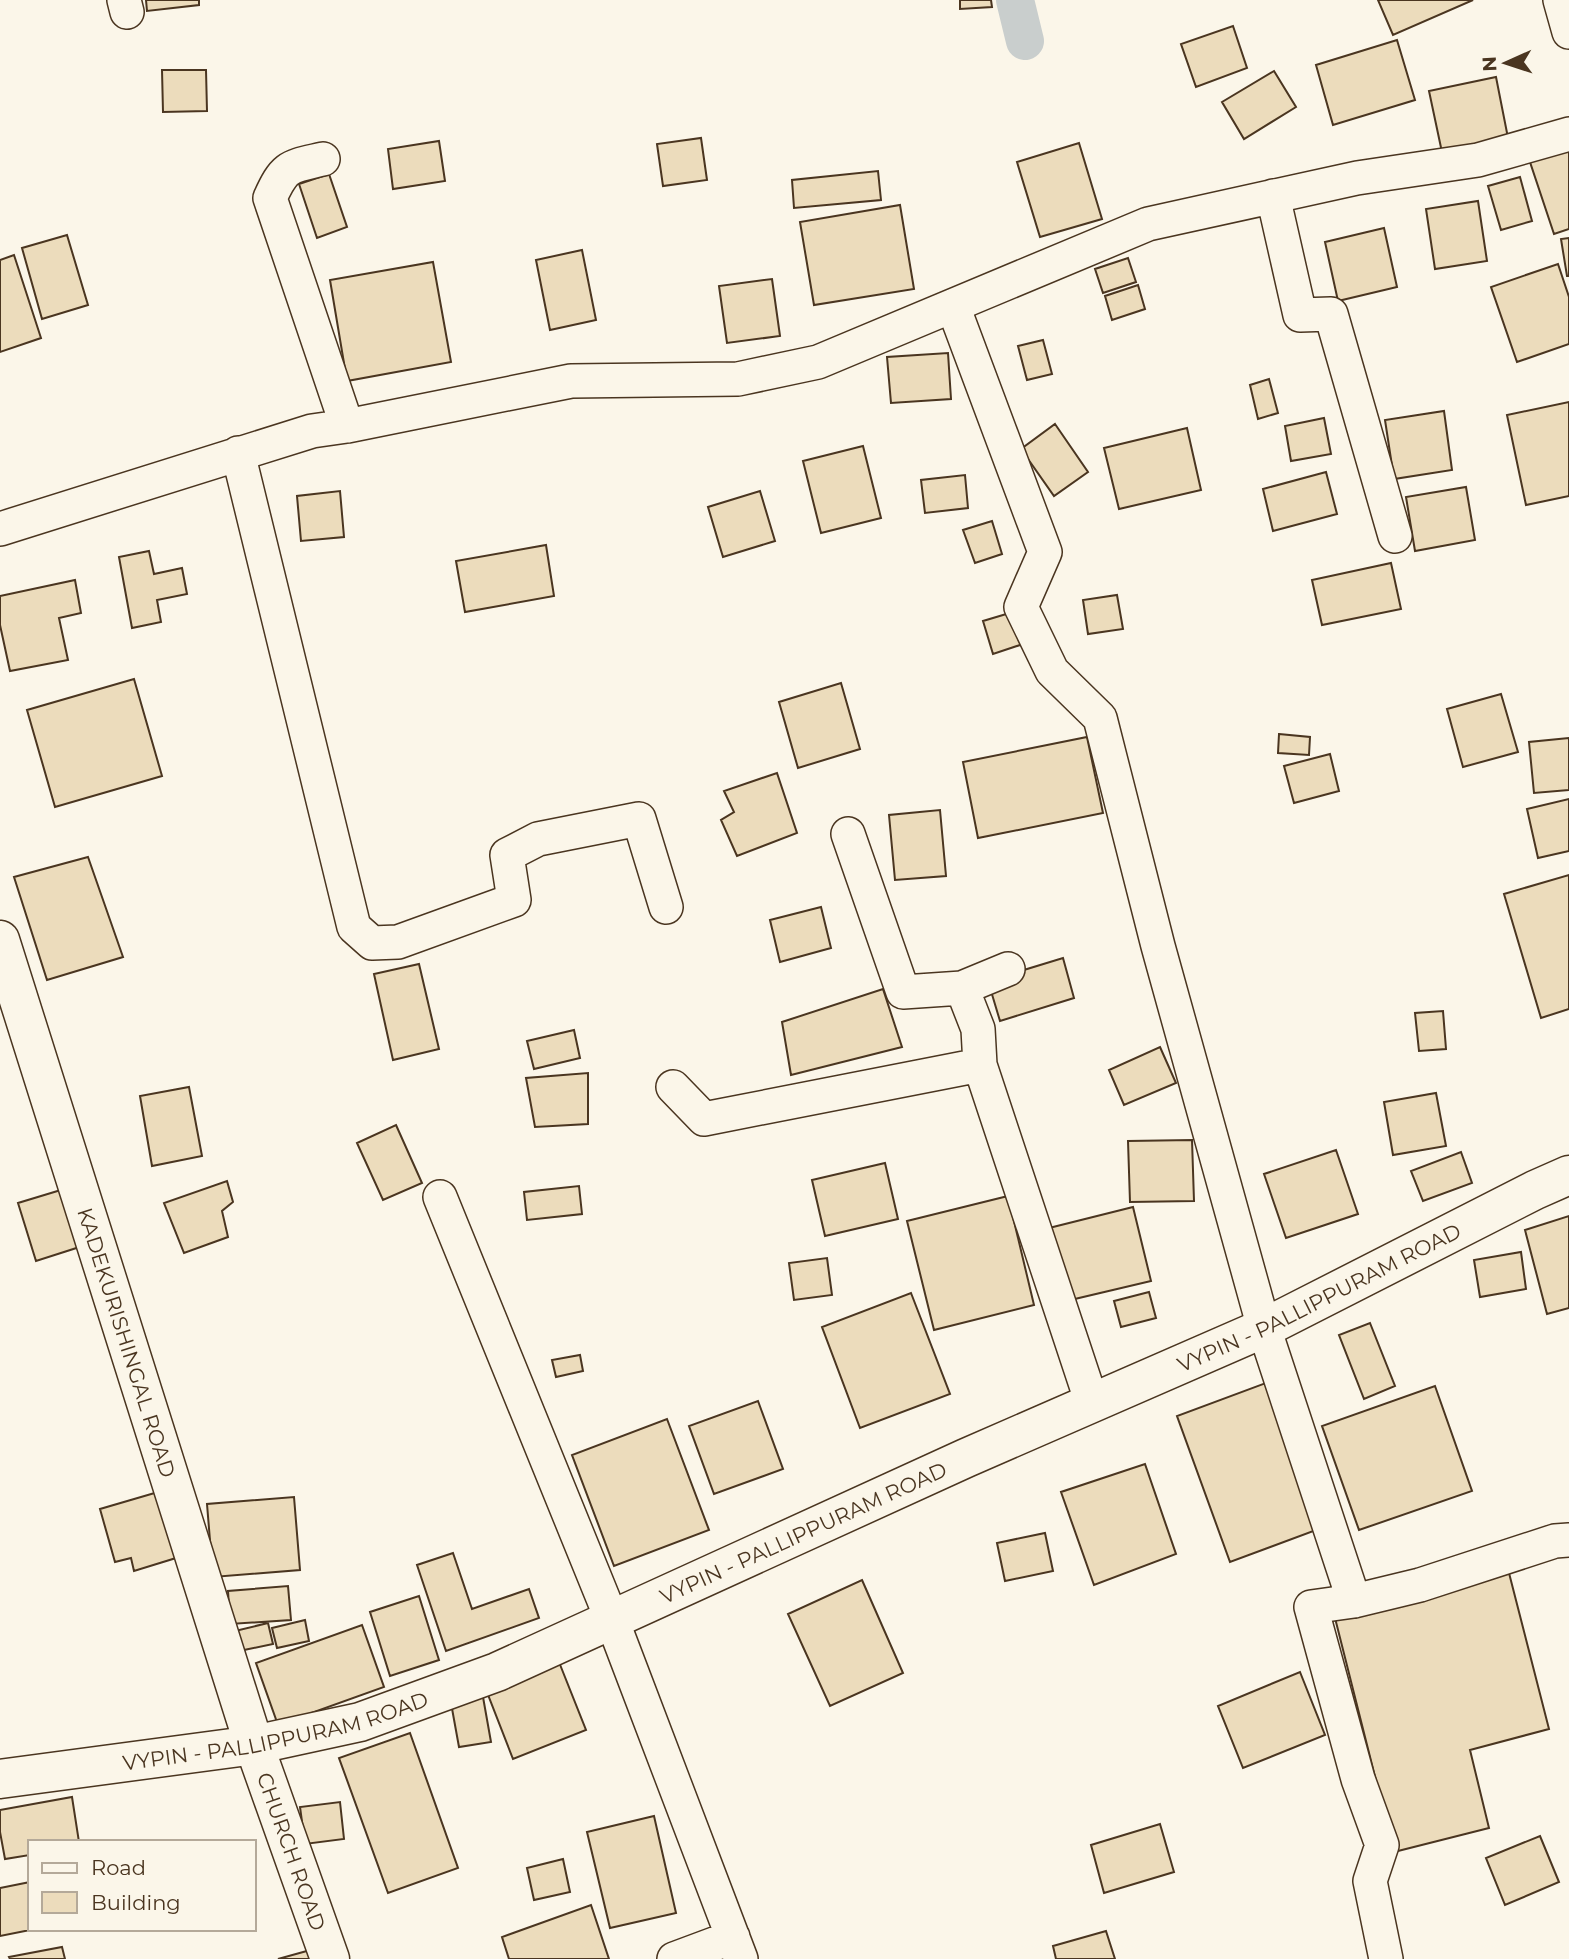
<svg xmlns="http://www.w3.org/2000/svg" width="1569" height="1959" font-family="Montserrat,sans-serif">
	<style>
		.lines { fill: none; stroke-linecap: round; stroke-linejoin: round }
		.canal { stroke: #c9cecd; stroke-width: 38 }
		.building { fill: #ecdcbc; stroke: #4a3520; stroke-width: 2 }
		.minor-casing { stroke: #4a3520; stroke-width: 36 }
		.tertiary-casing { stroke: #4a3520; stroke-width: 41 }
		.primary-casing { stroke: #4a3520; stroke-width: 41 }
		.minor { stroke: #fbf6e9; stroke-width: 33 }
		.tertiary { stroke: #fbf6e9; stroke-width: 38 }
		.primary { stroke: #fbf6e9; stroke-width: 38 }
		.labels { text-anchor: middle; dominant-baseline: central; stroke-width: 5; stroke-linejoin: round; paint-order: stroke }
		.street-label { font-size: 21px; fill: #4a3520; stroke: #fbf6e9 }
	</style>
	<rect width="100%" height="100%" fill="#fbf6e9"/>
	<g class="lines">
		<path class="canal" d="M1015,0l10,41"/>
	</g>
	<path class="building" d="M146,0h53v5l-52,6z
		M960,0h31l1,7 -32,2z
		M1378,0h95l-80,35z
		M1233,26l14,42 -51,19 -15,-43z
		M1397,40l18,60 -82,25 -17,-60z
		M162,70h44l1,41 -44,1z
		M1274,71l22,36 -52,32 -22,-37z
		M1496,77l13,66 -66,14 -14,-66z
		M701,138l6,42 -44,6 -6,-42z
		M439,141l6,40 -52,8 -5,-40z
		M1079,143l23,76 -62,18 -23,-75z
		M1569,145v84l-15,5 -25,-75z
		M878,171l3,29 -87,8 -2,-28z
		M329,174l18,53 -30,11 -18,-54z
		M1520,177l12,44 -31,9 -13,-44z
		M1478,201l9,60 -52,8 -9,-60z
		M900,205l14,84 -100,16 -14,-83z
		M1384,228l13,59 -59,14 -13,-59z
		M67,235l21,70 -46,14 -20,-71z
		M1569,238v38h-2l-6,-37z
		M582,250l14,70 -46,10 -14,-70z
		M14,255l27,83 -41,14v-92z
		M1128,258l8,24 -33,11 -8,-24z
		M433,262l18,100 -104,19 -17,-101z
		M1558,264l11,33v47l-52,18 -26,-75z
		M772,279l8,57 -53,7 -8,-57z
		M1138,285l7,24 -33,11 -7,-24z
		M1043,340l9,34 -25,6 -9,-34z
		M948,353l3,46 -60,4 -4,-46z
		M1269,379l9,34 -20,6 -8,-34z
		M1569,402v94l-43,9 -19,-90z
		M1444,411l8,59 -58,9 -9,-59z
		M1324,418l7,36 -40,7 -6,-35z
		M1055,424l33,48 -34,24 -33,-47z
		M1187,428l14,62 -82,19 -15,-61z
		M863,446l18,72 -60,15 -18,-72z
		M1326,472l11,42 -64,17 -10,-42z
		M965,475l3,33 -43,5 -4,-33z
		M1466,487l9,53 -60,11 -9,-54z
		M340,491l4,46 -43,4 -4,-45z
		M760,491l15,50 -52,16 -15,-50z
		M992,521l10,33 -27,9 -12,-33z
		M546,545l8,51 -89,16 -9,-51z
		M149,551l5,23 28,-6 5,26 -30,6 4,22 -29,6 -13,-71z
		M1391,563l10,46 -79,16 -10,-45z
		M75,580l6,33 -22,5 9,42 -58,11 -10,-46v-29z
		M1117,595l6,34 -35,5 -5,-34z
		M1013,612l10,32 -30,10 -10,-33z
		M134,679l28,97 -107,31 -28,-97z
		M841,683l19,66 -62,19 -19,-66z
		M1501,694l17,58 -55,15 -16,-58z
		M1279,734l31,3 -1,18 -31,-2z
		M1087,737l16,76 -125,25 -15,-76z
		M1569,738v52l-35,3 -5,-51z
		M1330,754l9,37 -45,12 -10,-37z
		M777,773l20,60 -60,23 -16,-36 13,-8 -10,-21z
		M1569,799v52l-31,7 -11,-49z
		M940,810l6,66 -51,4 -6,-65z
		M88,857l35,100 -76,23 -33,-103z
		M1569,875v134l-28,9 -37,-124z
		M821,907l10,41 -51,14 -10,-42z
		M1063,958l11,40 -74,23 -12,-40z
		M419,964l20,85 -46,11 -19,-86z
		M883,989l19,58 -111,28 -9,-53z
		M1443,1011l3,38 -27,2 -4,-38z
		M574,1030l6,28 -46,11 -7,-28z
		M1160,1047l16,36 -52,22 -15,-35z
		M588,1073v51l-53,3 -9,-49z
		M189,1087l13,69 -50,10 -12,-70z
		M1436,1093l10,53 -53,9 -9,-53z
		M396,1125l26,58 -39,17 -26,-57z
		M1192,1140l2,61 -64,1 -2,-61z
		M1336,1150l22,64 -72,24 -22,-64z
		M1461,1152l11,31 -49,18 -12,-30z
		M885,1163l13,56 -73,17 -13,-56z
		M227,1181l6,21 -11,9 6,26 -44,16 -20,-50z
		M74,1186l18,57 -56,18 -18,-58z
		M579,1186l3,28 -55,6 -3,-28z
		M1008,1196l26,109 -100,25 -27,-109z
		M1133,1207l18,74 -89,21 -17,-73z
		M1569,1216v92l-22,6 -22,-84z
		M1521,1252l5,37 -46,8 -6,-37z
		M827,1258l5,37 -38,5 -5,-37z
		M1149,1292l7,26 -35,9 -7,-26z
		M911,1293l39,101 -90,34 -38,-101z
		M1370,1323l25,63 -31,13 -25,-64z
		M580,1355l3,16 -27,6 -4,-17z
		M1274,1380l53,146 -97,36 -53,-146z
		M1435,1386l37,105 -113,39 -37,-104z
		M758,1401l25,68 -69,25 -25,-68z
		M667,1419l42,111 -95,36 -42,-111z
		M1145,1464l31,90 -82,31 -33,-93z
		M158,1492l18,66 -42,13 -3,-13 -16,4 -15,-53z
		M294,1497l6,73 -87,7 -6,-73z
		M1045,1533l8,38 -48,10 -8,-38z
		M453,1553l19,56 57,-20 10,29 -93,33 -29,-86z
		M1509,1573l40,156 -79,21 19,78 -95,24 -59,-234z
		M862,1580l41,93 -73,33 -42,-92z
		M288,1586l3,34 -61,4 -2,-33z
		M419,1596l20,64 -49,16 -20,-64z
		M305,1620l4,21 -32,7 -5,-20z
		M268,1623l5,21 -34,7 -4,-20z
		M362,1625l22,62 -106,38 -22,-62z
		M557,1657l29,73 -73,29 -28,-72z
		M1300,1672l25,63 -82,33 -25,-62z
		M483,1697l8,45 -32,5 -8,-44z
		M410,1733l48,135 -70,25 -49,-135z
		M72,1797l7,45h-49v13l-25,4 -5,-27v-22z
		M340,1802l4,37 -39,5 -5,-37z
		M654,1816l22,97 -66,15 -23,-96z
		M1160,1824l14,48 -70,21 -13,-48z
		M1540,1836l19,46 -54,23 -19,-47z
		M563,1859l7,33 -36,8 -7,-32z
		M30,1882v47h5l-35,7v-48z
		M591,1905l18,54h-100l-7,-22z
		M1106,1931l9,28h-59l-3,-13z
		M62,1947l3,12h-55l-1,-2z
		M314,1949l3,10h-39z"/>
	<g class="lines">
		<g class="minor-casing">
			<path id="minor" d="M124,0l3,12
				M1560,0l9,32
				M323,159c-34,8 -38,6 -53,39l77,228
				M1273,196l27,119 31,-1 64,222
				M953,306l92,246 -24,55 31,64 48,47 58,228 106,382 90,273 -43,6 47,172 24,66 -12,36 16,78
				M238,453l116,474 18,16 26,-1 116,-42 -7,-45 31,-16 101,-20 27,88
				M0,529l312,-98 35,-5 224,-45 167,-2 80,-17 330,-138 209,-46 121,-18 91,-26
				M848,834l55,158 59,-4
				M980,1065l-2,-36 -16,-41 46,-19
				M673,1087l31,32 276,-54 112,338
				M440,1197l172,423 129,339
				M1354,1601l66,-16 135,-44 14,-1
				M674,1959l59,-22"/>
		</g>
		<g class="tertiary-casing">
			<g id="tertiary">
				<path id="s1" d="M0,940l254,805 76,214"/>
			</g>
		</g>
		<g class="primary-casing">
			<g id="primary">
				<path id="s2" d="M0,1779l254,-34 106,-23 137,-50 469,-214 298,-130 271,-138 34,-15"/>
			</g>
		</g>
		<use href="#minor" class="minor"/>
		<use href="#tertiary" class="tertiary"/>
		<use href="#primary" class="primary"/>
	</g>
	<g class="labels">
		<g class="street-label">
			<text stroke="none"><textPath href="#s2" startOffset="1414">VYPIN - PALLIPPURAM ROAD</textPath></text>
			<text stroke="none"><textPath href="#s1" startOffset="422">KADEKURISHINGAL ROAD</textPath></text>
			<text stroke="none"><textPath href="#s2" startOffset="847">VYPIN - PALLIPPURAM ROAD</textPath></text>
			<text stroke="none"><textPath href="#s2" startOffset="280">VYPIN - PALLIPPURAM ROAD</textPath></text>
			<text stroke="none"><textPath href="#s1" startOffset="957">CHURCH ROAD</textPath></text>
		</g>
	</g>
	<rect x="28" y="1840" width="228" height="91" fill="#fbf6e9" stroke="#b4a999" stroke-width="2"/>
	<rect x="42" y="1863" width="35" height="10" fill="#fbf6e9" stroke="#b4a999" stroke-width="2"/>
	<text x="91" y="1875" font-size="21" fill="#4a3520">Road</text>
	<rect x="42" y="1892" width="35" height="21" fill="#ecdcbc" stroke="#b4a999" stroke-width="2"/>
	<text x="91" y="1910" font-size="21" fill="#4a3520">Building</text>
	<g transform="translate(1506 63) rotate(267)" stroke="#fbf6e9" stroke-width="5" paint-order="stroke">
	<path d="M0-5L12 26L0 18L-12 26Z" fill="#4a3520"/>
	<text y="-10" font-size="19" font-weight="bold" text-anchor="middle" fill="#4a3520">N</text>
	</g>
</svg>
